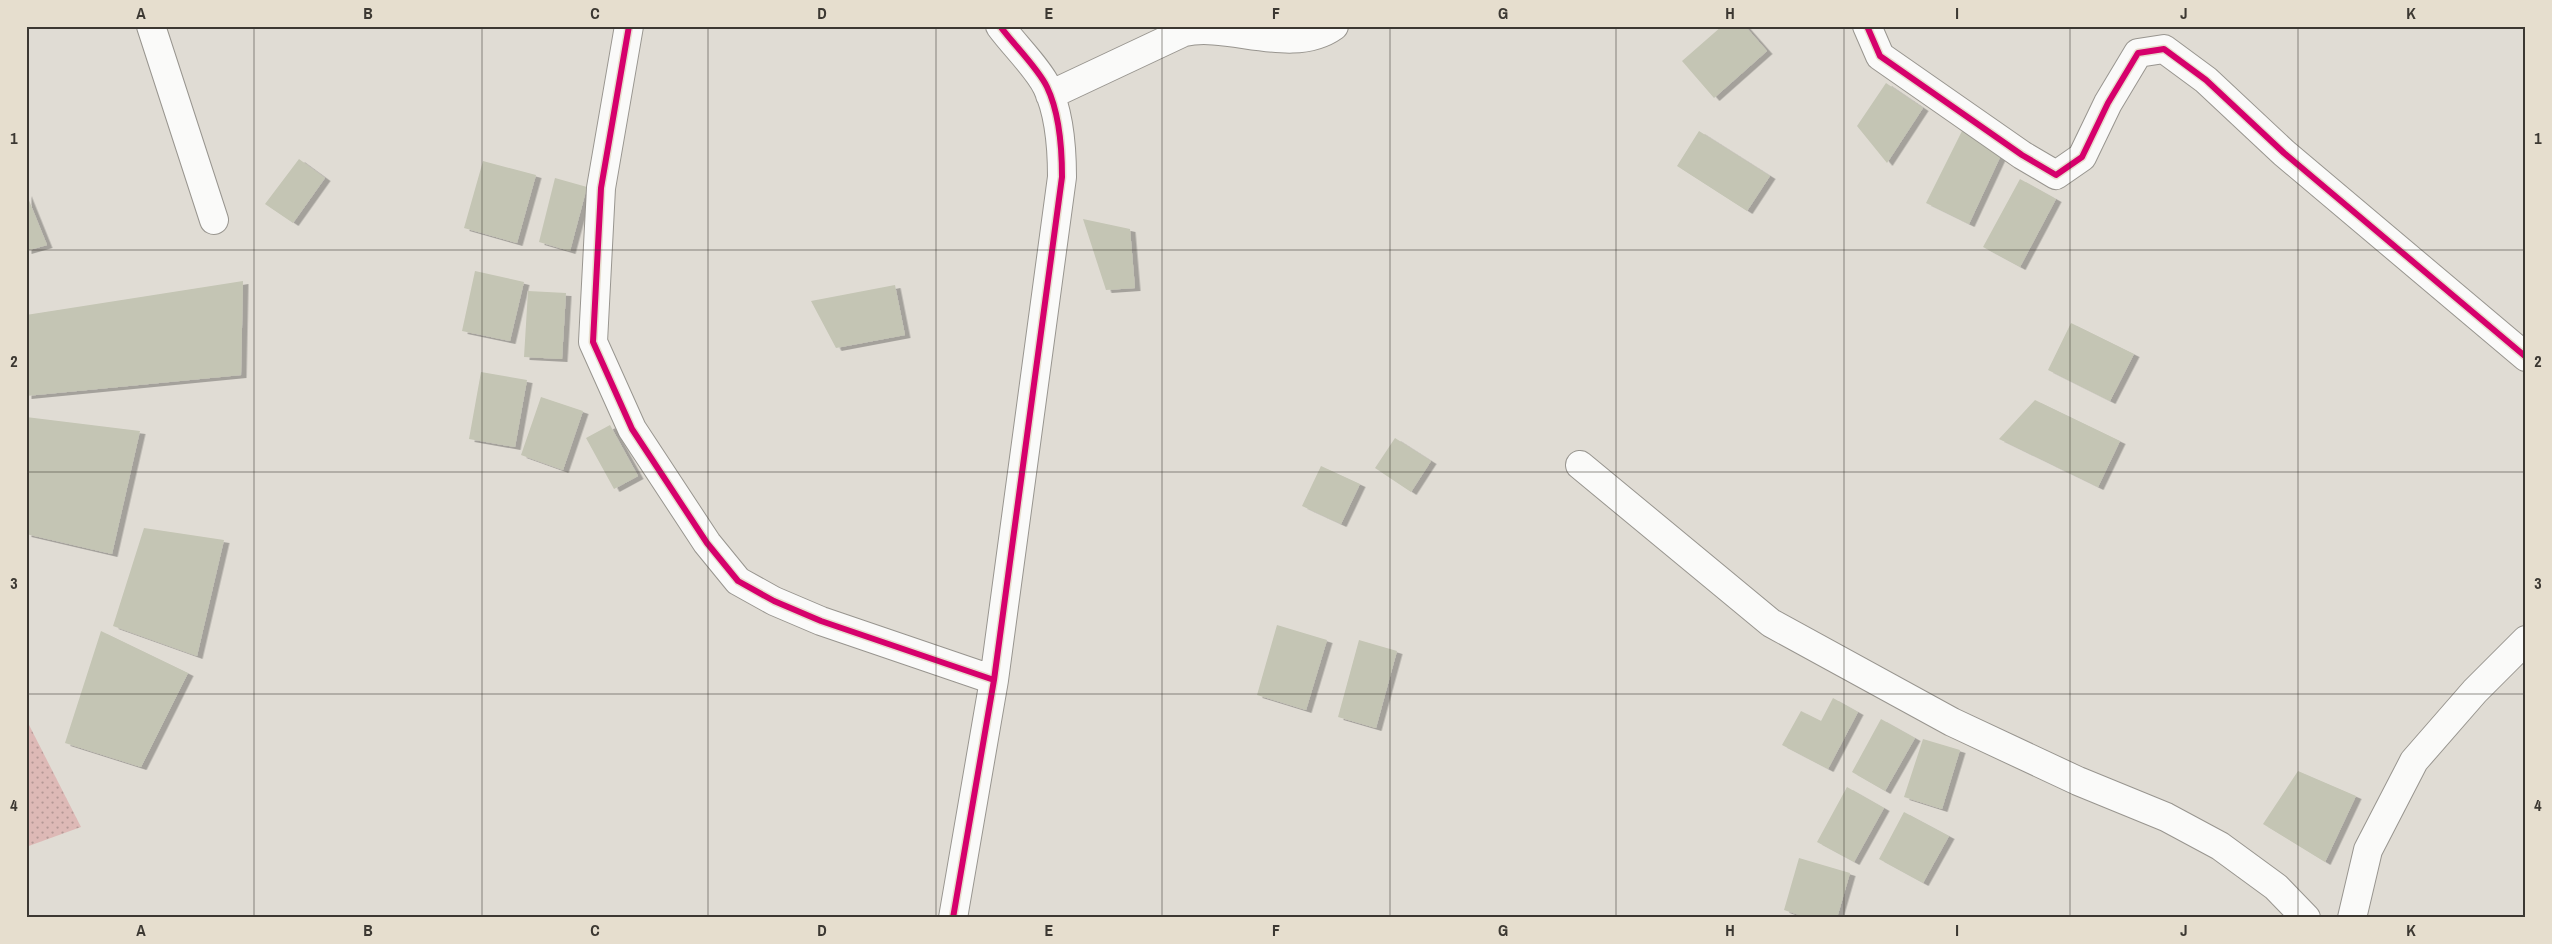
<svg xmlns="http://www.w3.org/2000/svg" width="2552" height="944" font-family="'Archivo Narrow',sans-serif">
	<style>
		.grass { fill: url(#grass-dots) }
		.building { fill: #c4c5b4; filter: url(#shadow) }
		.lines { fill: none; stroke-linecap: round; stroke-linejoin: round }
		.street-casing { stroke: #98958f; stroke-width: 30 }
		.street { stroke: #fafaf9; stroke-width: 28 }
		.cycleway-casing { stroke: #e6dece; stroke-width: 9 }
		.cycleway { stroke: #d6006c; stroke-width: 6 }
		.grid { fill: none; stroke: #3c3832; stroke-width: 1; stroke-opacity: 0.55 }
		.neatline { fill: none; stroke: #3c3832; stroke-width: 2 }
		.grid-label { font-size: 16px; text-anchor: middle; font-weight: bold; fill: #3c3832 }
	</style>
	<defs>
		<pattern id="grass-dots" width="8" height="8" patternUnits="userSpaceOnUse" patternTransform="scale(1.25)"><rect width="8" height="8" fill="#ddb9b6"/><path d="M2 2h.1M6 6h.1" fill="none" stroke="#b49795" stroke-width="1.8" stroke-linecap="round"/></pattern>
		<filter id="shadow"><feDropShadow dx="5.5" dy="3" stdDeviation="0" flood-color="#0004"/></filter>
	</defs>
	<rect width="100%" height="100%" fill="#e0dcd4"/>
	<path class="grass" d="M26,719l55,108 -55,20z"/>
	<path class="building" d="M1722,26h23l22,25 -53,47 -32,-37z
		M1886,83l37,25 -36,55 -30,-37z
		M1699,131l71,45 -23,35 -70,-45z
		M1962,131l41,20 -34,73 -43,-21z
		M299,159l26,19 -32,45 -28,-19z
		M483,161l53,14 -19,68 -53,-15z
		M555,178l32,9 -17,64 -31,-9z
		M2020,179l36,20 -36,68 -37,-20z
		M26,193l21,52 -21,6z
		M1083,219l47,10 5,59 -29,2z
		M475,271l49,11 -14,59 -48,-10z
		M243,281l-2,94 -215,21v-81z
		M895,285l10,50 -69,13 -25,-47z
		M528,291l38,2 -4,66 -38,-2z
		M2071,323l63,31 -24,47 -62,-31z
		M481,372l46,8 -12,67 -46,-8z
		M541,397l42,14 -20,59 -42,-15z
		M2035,400l85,41 -22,46 -99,-48z
		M26,417l114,14 -28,123 -86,-20z
		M610,425l28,51 -24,13 -28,-51z
		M1395,438l36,23 -20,31 -36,-24z
		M1321,466l39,18 -19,40 -39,-18z
		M144,528l80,12 -27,116 -84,-30z
		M1277,625l50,15 -21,70 -49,-15z
		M101,631l87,42 -47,94 -76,-24z
		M1359,640l38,11 -21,77 -38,-11z
		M1833,698l25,14 -30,57 -46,-24 19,-34 20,10z
		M1881,719l34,19 -30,53 -33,-19z
		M1923,739l37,11 -18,59 -38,-12z
		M2298,771l58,25 -31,66 -62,-38z
		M1847,787l37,21 -30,54 -37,-20z
		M1904,812l45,24 -26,47 -44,-24z
		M1799,858l51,15 -13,45h-29l-24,-8z"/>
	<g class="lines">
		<g class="street-casing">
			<path id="street" d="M151,26l63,194
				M629,26l-28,162 -8,154 39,87 75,114 31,38 36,20 47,20 173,59
				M1867,26l13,30 142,99 34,20 26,-18 26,-54 30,-50 26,-4 42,31 78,73 242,204
				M1050,95l134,-63c46,-10 108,24 150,-6
				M1580,465l191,158 181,99 126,59 88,36 54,29 56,41 30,31
				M953,918l41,-238 68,-503c0,-29 -2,-63 -15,-90 -9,-19 -34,-43 -47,-61
				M2352,918l16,-68 46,-89 61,-70 51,-51"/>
		</g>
		<use href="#street" class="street"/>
		<g class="cycleway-casing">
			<path id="cycleway" d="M629,26l-28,162 -8,154 39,87 75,114 31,38 36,20 47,20 173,59
				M1867,26l13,30 142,99 34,20 26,-18 26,-54 30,-50 26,-4 42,31 78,73 242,204
				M953,918l41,-238 68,-503c0,-29 -2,-63 -15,-90 -9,-19 -34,-43 -47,-61"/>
		</g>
		<use href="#cycleway" class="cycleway"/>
	</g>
	<path class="grid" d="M254,26v892M482,26v892M708,26v892M936,26v892M1162,26v892M1390,26v892M1616,26v892M1844,26v892M2070,26v892M2298,26v892M26,250h2500M26,472h2500M26,694h2500"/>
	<rect width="2552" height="944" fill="none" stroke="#e6dece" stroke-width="55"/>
	<rect x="28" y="28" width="2496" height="888" class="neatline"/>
	<g class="grid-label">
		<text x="141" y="19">A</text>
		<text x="368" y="19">B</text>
		<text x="595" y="19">C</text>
		<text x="822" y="19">D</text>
		<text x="1049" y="19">E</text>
		<text x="1276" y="19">F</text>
		<text x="1503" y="19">G</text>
		<text x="1730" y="19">H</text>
		<text x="1957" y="19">I</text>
		<text x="2184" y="19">J</text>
		<text x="2411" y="19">K</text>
		<text x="14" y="144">1</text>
		<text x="2538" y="144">1</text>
		<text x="14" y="367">2</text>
		<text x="2538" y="367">2</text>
		<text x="14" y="589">3</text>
		<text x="2538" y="589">3</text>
		<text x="14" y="811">4</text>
		<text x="2538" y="811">4</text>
		<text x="141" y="936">A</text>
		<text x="368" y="936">B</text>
		<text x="595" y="936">C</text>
		<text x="822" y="936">D</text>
		<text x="1049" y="936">E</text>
		<text x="1276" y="936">F</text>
		<text x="1503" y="936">G</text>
		<text x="1730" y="936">H</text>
		<text x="1957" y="936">I</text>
		<text x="2184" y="936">J</text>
		<text x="2411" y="936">K</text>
	</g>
</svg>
